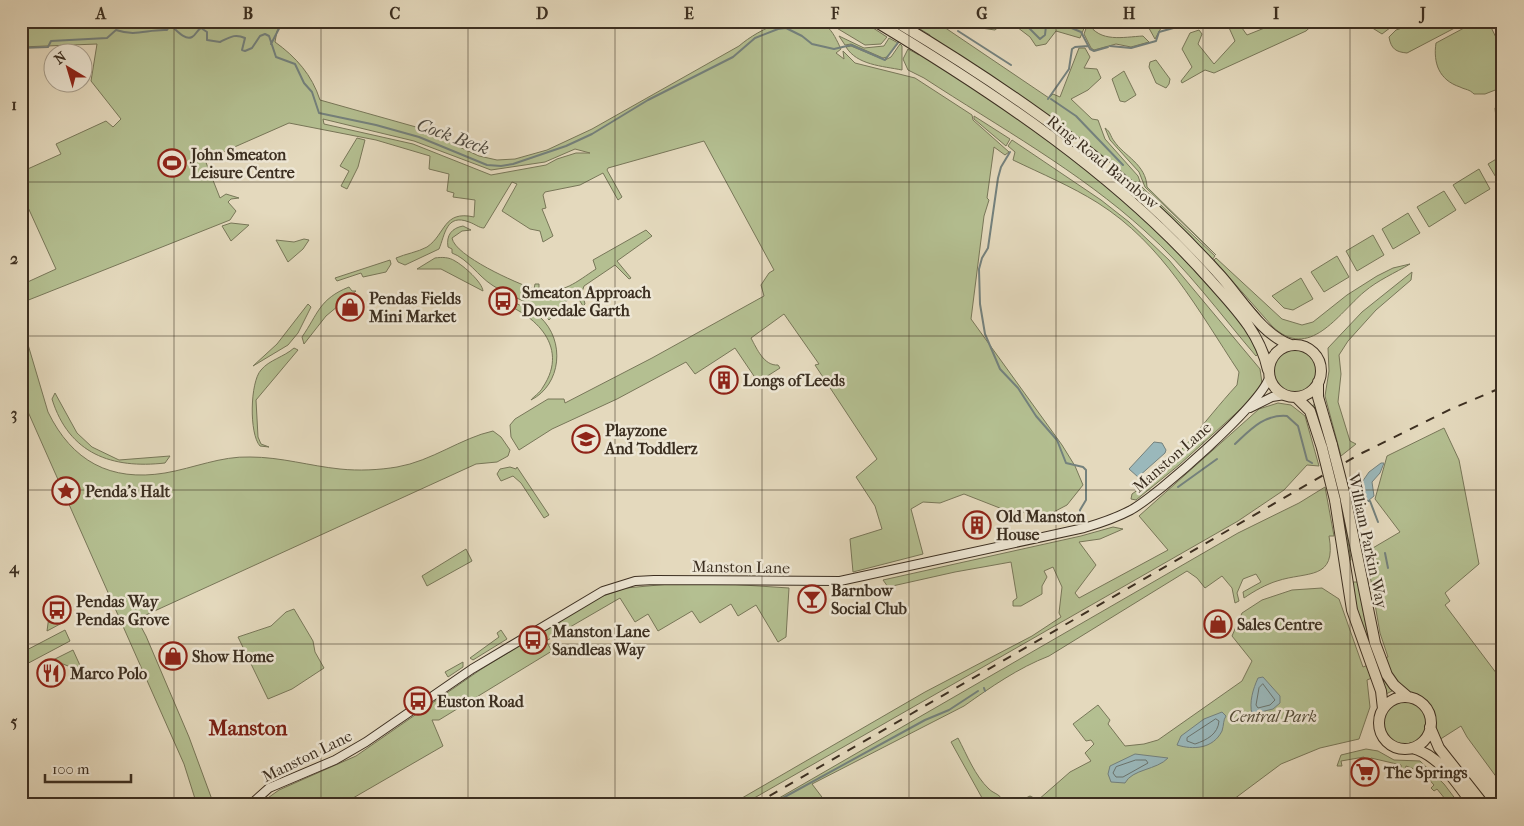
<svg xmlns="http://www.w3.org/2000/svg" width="1524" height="826" font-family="'IM FELL French Canon',serif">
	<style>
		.green { fill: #b4bf91; stroke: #787759; fill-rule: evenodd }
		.water { fill: #9ab8bb; stroke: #74817d }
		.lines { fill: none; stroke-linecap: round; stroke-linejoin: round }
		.shore { stroke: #6b746e; stroke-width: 1 }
		.stream { stroke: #74817d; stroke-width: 2 }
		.secondary-casing { stroke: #3c2f21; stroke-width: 10 }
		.highway-casing { stroke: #3c2f21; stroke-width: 12 }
		.secondary { stroke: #ede6d4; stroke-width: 8 }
		.highway { stroke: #e4d9bd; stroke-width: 10 }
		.rail { stroke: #3c2f21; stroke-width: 2; stroke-dasharray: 9 9; stroke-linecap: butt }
		.highway-bridge-casing { stroke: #3c2f21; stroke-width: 12; stroke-linecap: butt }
		.highway-bridge { stroke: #e4d9bd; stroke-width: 10 }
		.grid { fill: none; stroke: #3c2f21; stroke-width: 1; stroke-opacity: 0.55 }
		.labels { text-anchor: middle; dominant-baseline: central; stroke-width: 5; stroke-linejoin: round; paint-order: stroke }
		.poi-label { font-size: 16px; font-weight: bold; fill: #3c2f21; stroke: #ede6d4; text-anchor: start }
		.street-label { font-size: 16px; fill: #3c2f21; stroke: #ede6d4 }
		.park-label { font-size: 16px; font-style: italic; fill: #544c37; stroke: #ede6d4 }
		.water-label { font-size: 18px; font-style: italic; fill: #4f4a40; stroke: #ede6d4 }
		.district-label { font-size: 21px; font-weight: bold; fill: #7a1f14; stroke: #ede6d4 }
		.neatline { fill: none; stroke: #3c2f21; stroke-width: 2 }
		.grid-label { font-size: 16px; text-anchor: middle; font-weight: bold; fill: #3c2f21 }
	</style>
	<rect width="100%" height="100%" fill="#e4d9bd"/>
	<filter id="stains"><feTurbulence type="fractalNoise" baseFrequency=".004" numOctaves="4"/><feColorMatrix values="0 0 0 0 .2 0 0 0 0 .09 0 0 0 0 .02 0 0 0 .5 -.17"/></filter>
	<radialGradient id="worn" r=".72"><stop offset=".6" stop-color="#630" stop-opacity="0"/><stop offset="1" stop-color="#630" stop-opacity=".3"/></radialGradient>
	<path class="green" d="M21,21h115l4,6 22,-6h121l-6,10 -2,11c21,15 37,33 45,58l96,27 63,29 18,4 18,-1 32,-9 45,-21 147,-83c21,-18 61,-37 87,-20 7,5 11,15 15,23l-5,4 8,6 -1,-8 12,12 60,15 57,37 1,5 36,32 -4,3 -11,-8 -7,51 2,2 -5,16 -13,103 91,126 13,21 8,19 -16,20 -23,12 -12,-5h-22l-46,-18 -24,9 -17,-1 -12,7 12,45 -70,18 -3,-33 32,-10 -7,-23 -19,-29 21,-18 -62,-94 4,-1 -35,-50 -33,24c6,11 13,28 27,27l2,3 -22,14 -23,-34 -40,26 -9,-12 -69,37 -65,30 -33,21 -8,-13 -1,-12 5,-6 33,-20h16l1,4 87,-45 112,-62 -3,-11 8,-12 5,-3 -70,-129 -96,27 -1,2 15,27 -4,3 -15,-27 -23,12 -35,7 -2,3 3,13 -4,1 11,27 -10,6 -3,-11 -10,-2 -28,-18 15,-27 -5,-2 -28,46c-5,0 -9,-4 -15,-6 -23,-9 -24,13 -30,27l-34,16 -7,-3 -2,-4c9,-4 22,-6 31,-11 19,-13 16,-37 47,-30l1,-17 -22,-3 1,-4 -7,-2 2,-17 -20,-5 1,-13 -54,-16 -87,-17 -84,37 15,38 6,-4 13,4 -8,1 -3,3 8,9 -6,9 -204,81 -5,-16 35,-16 -35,-77v-20l40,-18 -5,-10 50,-23 7,6 8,-8 -30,-38 6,-37 -76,3zM323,119l91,22 77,29 54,-8 30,-13 15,4h-14l-19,6 -11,6 -55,10 -78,-31 -89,-20z
		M825,21h41l5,3 -1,2 17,11 -6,7 -16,1z
		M920,21h33l-9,6 105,71 4,-4 7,3 19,-49h6l5,9 -6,11 13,1 4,9 -13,12 -17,9 21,20 6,1 7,19 33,37 4,11 73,69 -3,4 48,55 -121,-125 -2,-6 -208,-146 1,-3 -15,-9z
		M973,21h33l-11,9 -14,-2z
		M1009,21h78l-7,17 -24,-7 -10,13 -10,2 -6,-9z
		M1145,21h29l-13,7 -6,11z
		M1226,21h11l10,14 35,-14h35l-11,10 -92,42 -9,-3 -23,13 -1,-2 11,-14 -10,-18 8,-16 9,-3 3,4 -4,10 16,20 21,-23z
		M1367,21h32l-17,13 -16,-10z
		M1423,21h45l-61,32c-11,-1 -16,-4 -18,-16l7,-7z
		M1477,21h11l15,31v35l-18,7h-11c-5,-5 -8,-4 -14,-7 -21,-7 -27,-24 -24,-44z
		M1088,23c12,20 35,14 55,13l6,6 -18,5 -15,-3 -22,6 -3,-2 -7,-14z
		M839,36l25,12 20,-2 5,-8 9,5 -11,14 -4,1 -32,-14 -6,1z
		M900,44l2,2v24c-20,-4 -45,-5 -56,-23l5,-1 34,14 6,-3z
		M908,49l11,6 2,-2 140,95 86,72 94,100 17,34 -2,2c-36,-42 -69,-88 -111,-125 -66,-60 -146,-104 -221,-153l-16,-8 -5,-11z
		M1156,60l14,19 -1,5 -3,4 -10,-5 -7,-16 1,-5z
		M1124,71l12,24 -11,7 -5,-1 -8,-22z
		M1503,99v29l-7,-10 -1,-10z
		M974,116l36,23 -4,7 -32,-27z
		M1105,128c6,4 5,8 9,13 10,15 32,23 33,46l69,68 -71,-68 -6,-15 -29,-32z
		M357,138l8,2 -7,27 -11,22 -6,-3 8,-15 -9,-5z
		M1012,140l89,60 28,22 40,38 91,109 2,14 -6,12 -77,70 -43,35 -5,-1 1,-5c43,-29 70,-71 105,-109l2,-13c-41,-62 -76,-128 -141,-169 -27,-17 -56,-29 -85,-43l2,-8 -7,-6z
		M1498,158h5v24l-3,2 -12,-20z
		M1479,169l11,20 -25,15 -12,-19z
		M1444,191l12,19 -27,17 -12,-20z
		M1408,213l12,20 -27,16 -11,-20z
		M231,223l18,2 -18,16 -9,-15z
		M463,226l8,4 -9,1 -10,7c3,18 64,45 82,51l1,-5h4v6c25,4 37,-8 57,-21l-3,-9 53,-30 6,6 -35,25 14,17 -2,1 -14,-14 -31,21 -2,6 3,12 -2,2 -5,-8c-12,-3 -21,14 -29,22 -14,-18 -38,-22 -57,-35 -14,-9 -24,-26 -40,-32v-4l-4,-2c-2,-12 4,-19 15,-21z
		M1373,235l11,20 -27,16 -11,-20z
		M304,239l5,1 -6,9 -15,13 -12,-22 18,2z
		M1337,256l12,21 -25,15 -13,-20z
		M435,258c7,-1 14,-1 20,3 9,5 27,21 28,30l-42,-22h-24z
		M1216,258l66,61 20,6 11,-3 34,-27 30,-19 16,-8 17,-4c-15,9 -32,16 -46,28 -26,22 -55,70 -92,34l-58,-66z
		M390,260l1,4 -5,8 -23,5 -2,-4 -24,8 -2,-3z
		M1412,272l-1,8 -35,30 -28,31 -9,14 2,19 -3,28 12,39 6,3 -15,12 -16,-60 4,-25 -1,-23 34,-36z
		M1301,278l12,21 -20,11 -9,-2 -12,-12z
		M349,287l3,4h4l-30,25 -22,28 -2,-7c16,-23 17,-38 47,-50z
		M499,296c14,7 30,11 41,21 26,24 21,68 -9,83 2,-3 9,-7 12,-13 28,-42 -11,-76 -50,-87z
		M308,304l3,3 -13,26 -10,12 -35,21 24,-22z
		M21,321l27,91c24,49 62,70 117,61 29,-5 56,-17 85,-16 31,0 60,9 90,12 19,2 39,1 57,-2 35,-6 64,-29 96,-36l8,6 9,13 -2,6 -11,6 -21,2 -339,155 9,17 43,101 25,68h-17l-13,-41 -163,-368z
		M294,348l4,2 -42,50 2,37 3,7 8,3 -9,-1c-11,-12 -10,-64 1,-76 8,-10 23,-13 33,-22z
		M1273 371a22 22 0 1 1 44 0a22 22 0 1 1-44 0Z
		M55,393l22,40 15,14 27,13 51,-4 -5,7c-53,6 -96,-9 -113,-64z
		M1278,403l13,2 14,11 14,50 -12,-1 -23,25 -46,31 -496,284h-12l195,-113 107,-56 29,-19 -2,-4 3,-26 -9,-20 -9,4 3,6 -5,9v8l-21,12h-8v-5l4,-3 -6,-36 -56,10 -67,15 -5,-7 198,-44 32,-9 10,2 -23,10 -21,3 17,23 -21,28 4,5 89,-48 -29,-34 120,-107z
		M1315,404l25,87 11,69 -3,1 -36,-155z
		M1444,428l15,32 20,104 -34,29 5,8 -5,4 58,77v104l-36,-49 -6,-11 -22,14c-3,-10 -3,-22 -8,-31 -6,-10 -38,-27 -49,-35l10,17 -6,3 -7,-19 -12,5 3,27 -11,32 -39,9 -39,16 -55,41h-240l-35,-63 7,-4c9,17 17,38 31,51 5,5 12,5 14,13l13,1 14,-7 8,4 32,-28 21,-11 -6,-8 9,-9 -3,-4 -5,1 -13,-17 25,-19 12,15 -2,4 17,22 19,-2 14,-4 84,-59 10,-20 -20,-25 10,-23 20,-13 30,-10 30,-2 17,11 24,68 10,-4 -16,-54 -5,-27h6l9,49 8,28 2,2 11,-4 -8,-24 -14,-81 34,-20 -25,-33 12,-43z
		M510,467l6,2 1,-2 32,48 -5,3 -23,-35 -8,-7 -12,5 -4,-7 3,-5z
		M1325,487l9,49h-5c8,45 -22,35 -52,45 -10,3 -23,10 -33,17l-1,-6 18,-10 -5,-8 -13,5 -6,14 2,8 -4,2 -3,-15 -10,-12 -17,12 -8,-10 -10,-7 -138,85c-31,12 -58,31 -85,50l-152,78 16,21h-61l471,-272 61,-30z
		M466,549l6,12 -45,25 -5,-10z
		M670,584h58l61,4 -3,49 -8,5 -22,-37 -18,11 -7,-12 -31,19 -8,-12 -34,20 -10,-17 -13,8 -15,-24 -74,43 6,10 -113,69h-7l11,26 -102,59h-83l21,-15 77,-34 124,-86 117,-72 29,-10z
		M51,601l11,22 -15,8z
		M294,609l19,32 2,11 9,16 -32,21 -24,10 -30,-62 33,-11 15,-14z
		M65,630l5,11 -49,26v-14z
		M501,630l6,9 -34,21 -3,-2 29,-21 -2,-4z
		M73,650l10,22 -30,-12z
		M463,662v5l-15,10 -3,-5z
		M1383 723a22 22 0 1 1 44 0a22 22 0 1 1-44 0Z
		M1366,749l12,2 16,9 26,1 24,23 16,21h-10l-13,-16 -3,2 -3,-3 3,-3 -9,-10h-6l3,-3 -16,-6 -1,4 -4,-1v-4l-30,-7 -2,4 -4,-1 -1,-4 -23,4 1,5h-5l4,-11z"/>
	<path class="water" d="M1154,442l8,1 4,7 -1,3 -27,24 -9,-8z
		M1381,463h3l-4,10 -8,9 2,14 -6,5 -8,-16 9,-13z
		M1263,677l17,19v7l-7,6 -21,5c-3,-12 1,-25 6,-36z
		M1222,712l4,4c-3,4 -2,9 -4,15 -9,18 -29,19 -45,14l4,-9 23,-17z
		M1135,754l33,4c-11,12 -36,11 -43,25l-14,-1 -3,-8 2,-8z"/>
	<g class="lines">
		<path class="shore" d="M1263,684l12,16 -5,5 -12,3 -2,-3 3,-17z
			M1216,719l3,2c-1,13 -12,19 -24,23l-8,-3v-3z
			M1136,760h10l2,3 -25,14h-7l-3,-4 3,-6z"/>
		<path class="stream" d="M983,21l7,5 3,-5
			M1022,21l18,18 5,-4 1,-9 9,-5 26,11 9,17 4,2 14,-4
			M910,25l3,-4
			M958,31l53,34
			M271,44l12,-23
			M1110,46l21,2 25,-7 3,-9 18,-5 5,-6
			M21,48l27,-1 3,-6 56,-3 9,-8c21,7 31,-1 51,0l3,-5c5,3 14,16 22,12 4,-2 5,-7 9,-9l6,4v8l13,2c9,-4 14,-9 25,-4l-3,12 3,1 7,-3 8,-12 5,-2 4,2 7,21 19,7 9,19 8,9 7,21 57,12 43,12 68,28 14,1 12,-2 53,-18 26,-12 56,-34 85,-43 22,-19 23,-9 8,-1 16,8 10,8 22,5 17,-4 34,15 15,-20
			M1048,99l21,-30 3,-20 3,-2 13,-1
			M1051,99l25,17 47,49
			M1010,152l-9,15 -3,11 -10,70 -6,10 -3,11 1,35 5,30 15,35 18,19 18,28 21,24 9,23 17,4 3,3v30l-6,10v9
			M1235,444c15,-14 29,-30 52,-28l11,10 9,34 5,3
			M1178,487l39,-28
			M1368,501h2l8,21
			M1385,553l3,15
			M984,688l1,3
			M770,805l155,-85 24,-10 29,-19"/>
		<g class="secondary-casing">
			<path id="secondary" d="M1250,408l22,-11 13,-2
				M250,805l19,-17 66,-28 31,-18 106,-73 131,-78 32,-10 19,-1 186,1 244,-53c17,-5 32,-10 47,-18 28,-16 128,-104 138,-132"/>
		</g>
		<g class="highway-casing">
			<path id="highway" d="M875,21c121,73 243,154 337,261 24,27 48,51 56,88
				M895,21c80,48 159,100 230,161 32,28 63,58 92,90 22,23 44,63 74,73
				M1269 371a26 26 0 1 1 52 0a26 26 0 1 1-52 0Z
				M1318,382v15l14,48
				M1296,397l14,14 12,37
				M1345,496l30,147 12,32 7,10 14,12
				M1335,500l17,110 29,81 2,18
				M1379 723a26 26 0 1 1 52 0a26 26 0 1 1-52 0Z
				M1430,727l9,21 45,57
				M1412,748c27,7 45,35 61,57"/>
		</g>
		<use href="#secondary" class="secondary"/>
		<use href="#highway" class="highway"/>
		<path class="rail" d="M754,805l604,-350 93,-46 52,-22"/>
		<g class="highway-bridge-casing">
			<path id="highway-bridge" d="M1332,445l13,51
				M1322,448l13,52"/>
		</g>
		<use href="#highway-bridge" class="highway-bridge"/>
	</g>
	<path class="grid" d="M174,21v784M321,21v784M468,21v784M615,21v784M762,21v784M909,21v784M1056,21v784M1203,21v784M1350,21v784M21,182h1482M21,336h1482M21,490h1482M21,644h1482"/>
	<defs>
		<g id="stadium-ring" transform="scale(1.4375)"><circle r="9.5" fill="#ede6d4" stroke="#8f2418" stroke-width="1.5"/><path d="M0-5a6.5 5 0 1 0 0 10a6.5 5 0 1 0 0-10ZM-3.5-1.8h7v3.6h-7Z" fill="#8f2418"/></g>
		<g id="bus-ring" transform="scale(1.4375)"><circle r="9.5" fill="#ede6d4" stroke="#8f2418" stroke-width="1.5"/><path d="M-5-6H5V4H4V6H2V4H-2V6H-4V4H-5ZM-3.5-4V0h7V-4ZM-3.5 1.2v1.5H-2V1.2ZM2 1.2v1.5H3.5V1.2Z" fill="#8f2418"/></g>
		<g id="shop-ring" transform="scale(1.4375)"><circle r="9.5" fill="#ede6d4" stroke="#8f2418" stroke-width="1.5"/><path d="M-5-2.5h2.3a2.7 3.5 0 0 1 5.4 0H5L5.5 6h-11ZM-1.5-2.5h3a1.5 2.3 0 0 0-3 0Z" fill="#8f2418"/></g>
		<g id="building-ring" transform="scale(1.4375)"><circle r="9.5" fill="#ede6d4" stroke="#8f2418" stroke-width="1.5"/><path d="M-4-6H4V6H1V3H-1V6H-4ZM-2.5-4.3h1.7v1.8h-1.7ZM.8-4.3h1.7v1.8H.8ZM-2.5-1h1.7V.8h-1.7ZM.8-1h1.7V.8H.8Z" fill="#8f2418"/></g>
		<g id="school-ring" transform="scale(1.4375)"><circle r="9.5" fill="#ede6d4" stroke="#8f2418" stroke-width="1.5"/><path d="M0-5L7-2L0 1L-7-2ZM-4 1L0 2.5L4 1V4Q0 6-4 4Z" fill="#8f2418"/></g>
		<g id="sight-ring" transform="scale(1.4375)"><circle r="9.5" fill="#ede6d4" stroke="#8f2418" stroke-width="1.5"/><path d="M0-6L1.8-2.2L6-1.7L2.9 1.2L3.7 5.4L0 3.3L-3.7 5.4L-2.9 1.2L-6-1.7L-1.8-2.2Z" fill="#8f2418"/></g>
		<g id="bar-ring" transform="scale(1.4375)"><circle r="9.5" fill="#ede6d4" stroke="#8f2418" stroke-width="1.5"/><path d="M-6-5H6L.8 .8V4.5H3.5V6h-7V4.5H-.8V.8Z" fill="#8f2418"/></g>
		<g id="restaurant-ring" transform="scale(1.4375)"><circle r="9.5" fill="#ede6d4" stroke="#8f2418" stroke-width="1.5"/><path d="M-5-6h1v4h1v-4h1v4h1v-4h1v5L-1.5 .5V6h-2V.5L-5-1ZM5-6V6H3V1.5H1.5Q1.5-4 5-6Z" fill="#8f2418"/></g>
		<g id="supermarket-ring" transform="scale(1.4375)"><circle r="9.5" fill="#ede6d4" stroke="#8f2418" stroke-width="1.5"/><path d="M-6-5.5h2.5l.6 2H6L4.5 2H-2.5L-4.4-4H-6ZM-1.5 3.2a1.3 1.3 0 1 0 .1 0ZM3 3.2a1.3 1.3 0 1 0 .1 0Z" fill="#8f2418"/></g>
	</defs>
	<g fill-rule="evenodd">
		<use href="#stadium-ring" x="172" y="163"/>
		<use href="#bus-ring" x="503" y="301"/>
		<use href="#shop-ring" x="350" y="307"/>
		<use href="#building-ring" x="724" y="380"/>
		<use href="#school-ring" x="586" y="439"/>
		<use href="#sight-ring" x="66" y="491"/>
		<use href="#building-ring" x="977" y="525"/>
		<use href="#bar-ring" x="812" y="599"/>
		<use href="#bus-ring" x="57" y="610"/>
		<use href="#shop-ring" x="1218" y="624"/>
		<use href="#bus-ring" x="533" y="640"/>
		<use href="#shop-ring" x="173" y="656"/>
		<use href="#restaurant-ring" x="51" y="673"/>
		<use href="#bus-ring" x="418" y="701"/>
		<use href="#supermarket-ring" x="1365" y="772"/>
	</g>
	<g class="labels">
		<g class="poi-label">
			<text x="191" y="154">John Smeaton<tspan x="191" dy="18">Leisure Centre</tspan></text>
			<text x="522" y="292">Smeaton Approach<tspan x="522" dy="18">Dovedale Garth</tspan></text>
			<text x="369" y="298">Pendas Fields<tspan x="369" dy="18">Mini Market</tspan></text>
			<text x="743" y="380">Longs of Leeds</text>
			<text x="605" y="430">Playzone<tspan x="605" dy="18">And Toddlerz</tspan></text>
			<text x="85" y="491">Penda's Halt</text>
			<text x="996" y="516">Old Manston<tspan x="996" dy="18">House</tspan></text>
			<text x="831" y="590">Barnbow<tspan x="831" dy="18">Social Club</tspan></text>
			<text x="76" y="601">Pendas Way<tspan x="76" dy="18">Pendas Grove</tspan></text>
			<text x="1237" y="624">Sales Centre</text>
			<text x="552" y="631">Manston Lane<tspan x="552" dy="18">Sandleas Way</tspan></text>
			<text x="192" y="656">Show Home</text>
			<text x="70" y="673">Marco Polo</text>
			<text x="437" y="701">Euston Road</text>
			<text x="1384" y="772">The Springs</text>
		</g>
		<g class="street-label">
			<text transform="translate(1103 162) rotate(39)">Ring Road Barnbow</text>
			<text transform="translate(1172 457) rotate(-41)">Manston Lane</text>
			<text transform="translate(1368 541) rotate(78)">William Parkin Way</text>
			<text transform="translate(741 567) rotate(1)">Manston Lane</text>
			<text transform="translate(307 756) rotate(-26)">Manston Lane</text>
		</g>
		<g class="park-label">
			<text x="1273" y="716">Central Park</text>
		</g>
		<g class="water-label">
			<text transform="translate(453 137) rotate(20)">Cock Beck</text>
		</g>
		<g class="district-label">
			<text x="248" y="728">Manston</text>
		</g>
	</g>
	<rect width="1524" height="826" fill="none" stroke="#e4d9bd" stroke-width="55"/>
	<g transform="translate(68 68) rotate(322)"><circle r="24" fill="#ede6d4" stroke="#a69d8c"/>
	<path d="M0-4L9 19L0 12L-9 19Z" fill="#8f2418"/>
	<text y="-8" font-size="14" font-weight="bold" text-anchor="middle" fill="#3c2f21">N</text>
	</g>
	<path d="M45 774v8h86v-8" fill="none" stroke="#3c2f21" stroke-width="2.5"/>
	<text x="52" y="774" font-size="15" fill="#3c2f21" stroke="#ede6d4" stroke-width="4" paint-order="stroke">100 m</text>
	<rect x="28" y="28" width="1468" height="770" class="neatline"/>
	<g class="grid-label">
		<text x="101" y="19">A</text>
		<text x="248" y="19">B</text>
		<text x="395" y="19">C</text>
		<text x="542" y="19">D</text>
		<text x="689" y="19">E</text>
		<text x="835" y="19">F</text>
		<text x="982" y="19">G</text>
		<text x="1129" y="19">H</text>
		<text x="1276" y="19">I</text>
		<text x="1423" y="19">J</text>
		<text x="14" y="110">1</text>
		<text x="14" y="264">2</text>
		<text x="14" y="419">3</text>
		<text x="14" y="573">4</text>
		<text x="14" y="727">5</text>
	</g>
	<rect width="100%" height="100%" filter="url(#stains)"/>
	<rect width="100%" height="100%" fill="url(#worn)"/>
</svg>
